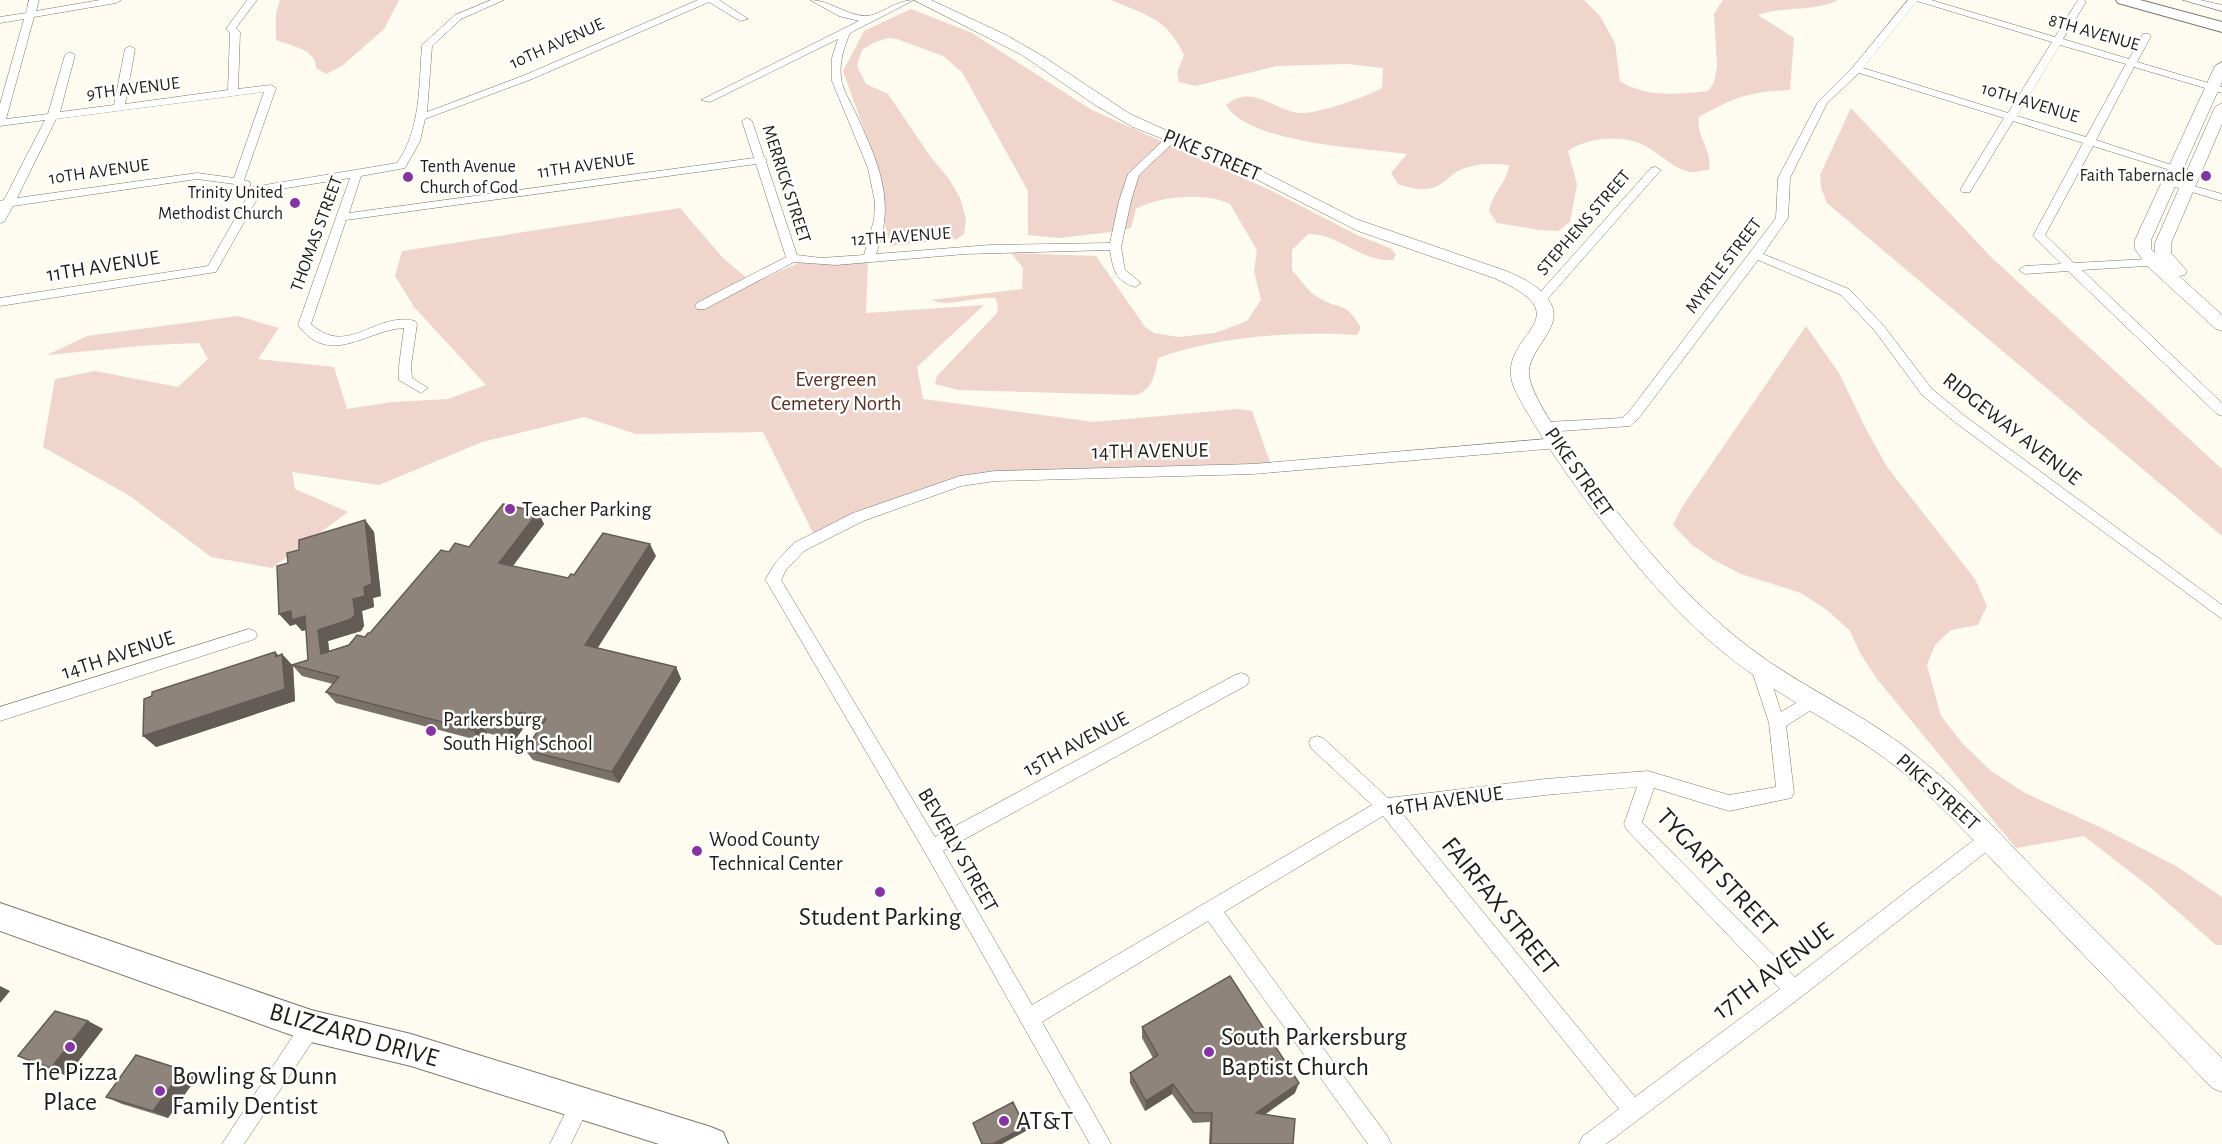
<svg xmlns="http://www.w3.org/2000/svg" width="2222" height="1144" font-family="'Alegreya Sans',sans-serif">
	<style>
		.green { fill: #f0d5cd }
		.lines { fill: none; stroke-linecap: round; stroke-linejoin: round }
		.street-casing { stroke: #7b776c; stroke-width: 1 }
		.secondary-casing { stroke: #7b776c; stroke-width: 1 }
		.primary-casing { stroke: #7b776c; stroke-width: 2 }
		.street { fill: #fff; fill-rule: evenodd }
		.secondary { fill: #fff; fill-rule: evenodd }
		.primary { fill: #fff; fill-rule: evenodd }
		.wall { fill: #7a726a }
		.shaded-wall { fill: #635c56 }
		.building { fill: #8e847b; stroke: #635c56; stroke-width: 1.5 }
		.poi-dot { fill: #8734a3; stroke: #fff; stroke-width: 2 }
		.labels { text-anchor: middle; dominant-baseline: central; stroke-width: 5; stroke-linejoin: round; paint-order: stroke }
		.far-street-label { font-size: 18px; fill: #1f1e19; stroke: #fff }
		.far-poi-label { font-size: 18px; fill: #1f1e19; stroke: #fff; text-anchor: end }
		.street-label { font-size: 21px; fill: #1f1e19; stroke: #fff }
		.park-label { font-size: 21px; fill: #5e3023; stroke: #fff }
		.poi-label { font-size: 21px; fill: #1f1e19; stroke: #fff; text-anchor: start }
		.near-street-label { font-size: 26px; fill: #1f1e19; stroke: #fff }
		.near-poi-label { font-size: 26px; fill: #1f1e19; stroke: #fff; text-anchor: start }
	</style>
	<rect width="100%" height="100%" fill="#fefbf0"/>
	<path class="green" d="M280,0h119l-15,29 -42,37 -16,8 -10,-6c0,-19 -25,-22 -40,-28v-26z
		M1111,0h473l16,16 15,27 5,38c25,17 59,13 88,10l6,-8 3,-17 -3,-52 9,-14h115c-24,12 -55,6 -80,15l36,23 -4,52c-40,2 -56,7 -91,27 -4,19 14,33 10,53 -6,0 -13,3 -19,2 -15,-3 -28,-16 -41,-24 -22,-14 -60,-12 -81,3l9,33 -7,38 -12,9 -19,-1 -42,-7 -8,-12c3,-18 18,-28 20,-46 -16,-2 -36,-2 -51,6 -7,4 -12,10 -19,14 -12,8 -28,3 -41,-1l-7,-11 16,-19c-43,-6 -158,-10 -181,-49 29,-24 50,10 80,8 19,-2 60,-16 76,-25l1,-20 -35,-4 -71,2 -82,20 -16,-4 -2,-9 7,-18c-17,-37 -38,-40 -73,-55z
		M911,9l61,24 120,77 180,81 85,44 33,13 6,6 -3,6c-31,3 -54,-27 -85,-26l-16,16v20c8,9 17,23 27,28 24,14 25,1 42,30l-4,7c-61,-4 -141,1 -199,23 -4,18 -4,30 -22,37l-178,-5 -23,-6 2,-8 60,-63 1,-8 -3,-7c-21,-2 -44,10 -64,2l91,-11 1,-21 -12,-15 85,3 49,71 9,6 24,4 37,-4 32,-12 14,-21 -7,-29 3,-21 -27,-46c-23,-12 -72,-8 -94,5l-5,19 -10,3 -62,7 -31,-3v-44l-66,-119 -19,-16 -46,-17 -9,-1 -15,5 -11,7 -5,16 9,18 22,10 42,62 19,23 11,19 6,21 -2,15 -7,5 -67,7 -27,-119 -20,-56 21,-40z
		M1851,108l141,150 230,211v67l-395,-333 -6,-15 -1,-13z
		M680,208l43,50 30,25 50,-22 65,-2 -2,54 118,-8 -67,62 6,32 171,23 144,-13 14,2 20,57 -312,13 -144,58 -53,-107 -127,2 -52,-17 -102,25 -103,43 -87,-13 3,17 53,23 -76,56 -61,-11 -81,-61 -87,-49 12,-68 40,-8 83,16 30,-28 -9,-16 -48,2 -104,10 40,-19 151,-20 41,12 -21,31 76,8 13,42 45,-7 56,-3 38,-14 -72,-78 -19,-31 7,-25z
		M1806,326l33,47 26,54 22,40 88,112 12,27 -9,19 -27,5 -16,15 -8,20 14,51 22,28 28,27 34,22 77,35 74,38 46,31v48h-6l-65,-57 -67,-52 -68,12 -139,-169 -17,-26 -10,-22 -23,-21 -26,-17 -60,-19 -27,-14 -22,-15 -19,-20 9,-18z"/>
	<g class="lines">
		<g class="street-casing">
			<path id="street" d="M29,0h10l-3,11 64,-11h21l-5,3 -82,14 -28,102 42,-5 17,-59 5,-3 5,3 -15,57 54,-7 11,-56 5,-3 5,3 -10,55 103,-14 2,-57 -4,-4 21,-29h10l-21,28 4,4 -2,57 33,-4 5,3 -32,92 6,2v4l-53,-7 -184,27 -9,16 -4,1v-22l4,-1 41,-80 -45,6v-22l24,-85 -24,4v-6l26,-4zM264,92l-30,86 -37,-5 -180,25 39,-79z
				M491,0h13l-43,19 -29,27 -5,66 98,-37 173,-75h21l29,19 -8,2 -31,-19 -177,77 -107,40 -5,22 -15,27 -44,8 -12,37 405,-55 -12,-37 5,-3 5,3 12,36 3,3 -1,2 31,93 24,3 43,-3 10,-35 1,-18 -7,-34 -36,-87v-23l6,-19 -128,63 -9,-2 158,-79 -20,-5 -29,-16c20,0 35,15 55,16 13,1 30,-16 49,-16l-64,33c-6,14 -11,29 -9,45 2,14 11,26 16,38 22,49 39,85 19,138l114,-9 120,-2 9,-42 9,-27 40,-38 4,-1 5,3 -1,2 -37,35 -8,26 -10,46 4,23 16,13 -6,4c-20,-6 -22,-18 -25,-37l-145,4 -129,11 -42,-3 -89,47h-8l-2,-3 2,-3 89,-46 -30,-93 -410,56 -35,104c37,34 64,-13 104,-3l2,3 -6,42 1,12 16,10 -7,5 -22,-13v-14l5,-38c-38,2 -74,40 -106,-3l52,-147 -89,14 -45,80 -216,34v-8l208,-32 45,-79 144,-24c24,-33 22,-79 25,-118l33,-30z
				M1908,0h23l124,37 23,-37h6l2,2 -23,37 66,20 14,-25h6l2,2 -14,26 85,25v6l-88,-26 -38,73 103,34 -6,3 -4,-1 -96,-30 -48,89 29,28 92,-5v6l-4,1 -80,5 140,133v13l-5,-2 -149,-143 -43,3 -6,-4 6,-4 36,-2 -28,-28 50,-93 -70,-22 -43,71h-8l-2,-2 44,-72 -145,-45 -32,30 -37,75 -2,40 -25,36 86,35 34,36 49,64 34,28 256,188v14l-266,-196 -34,-28 -47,-64 -34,-36 -83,-35 -120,159 -8,7 -83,6 -7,-5 7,-5 75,-4 6,-5 148,-195 2,-40 40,-76 35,-35zM1917,1l135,41 -44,71 -145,-45zM2060,45l66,19 -40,73 -69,-21z
				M2183,0h17l22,5v6z
				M1655,167l6,3 -2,2 -115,131h-8l-2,-3 2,-3 115,-129z
				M2169,179l53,15v7l-57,-17 -2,-2z
				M1558,438l7,5 -7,5 -305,26 -258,7 -34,5 -98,35 -59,30 -18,19 -5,10 154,257 300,-162 6,-2 6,2 2,5 -2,5 -304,166 89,154 340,-200 -61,-57 -2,-5 2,-5 6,-2 6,2 65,60 157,-19 103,-8 81,24 47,-8 -7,-64 -18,-55 2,-5 6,-2 6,2 2,5 14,44 32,-19 6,2 2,5 -2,5 -33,21 8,67 -3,5 -62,13 -75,-23 -12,34 153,155 188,-144 6,-2 6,2 3,6 -3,6 -194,152 -195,147h-27l3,-7 37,-28 -236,-293 -159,96 164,225 3,7h-23l-160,-223 -166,101 69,122h-21l-164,-290 -158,-270 -3,-4 11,-18 18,-19 59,-30 107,-37 35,-5 258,-7zM1637,787l-13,37 3,6 153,159 -145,108 -234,-285 144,-17z
				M249,629l6,2 2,4 -2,4 -255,82v-14z
				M311,1016l7,3 3,7 -3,7 -74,111h-22l82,-125z
				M580,1094l7,3 3,7 -19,40h-21l23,-47z"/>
		</g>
		<g class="secondary-casing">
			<path id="secondary" d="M914,0h17l75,35 38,22 86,57 40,18 68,27 118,60 150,52c17,7 36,16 45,33 13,25 -25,46 -22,72 5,34 78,124 102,153 40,50 85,96 137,132 50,34 104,58 151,97 44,35 82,77 121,117 61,61 121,122 182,183v34l-10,-4c-62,-64 -124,-129 -186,-193 -40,-41 -78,-84 -121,-121 -47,-40 -103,-64 -153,-100 -53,-37 -97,-85 -137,-136 -32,-40 -62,-82 -88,-126 -6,-11 -15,-24 -16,-36 -5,-45 71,-59 -17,-98l-136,-47 -130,-66 -95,-38 -38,-22 -73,-50z
				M2222,62v20l-71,158v9l4,4v-10l60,-136 7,-4v21l-51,119v10l16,18 -2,4 -6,1 43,39v16l-6,-2 -70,-64 -11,-16v-9l80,-174z"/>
		</g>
		<g class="primary-casing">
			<path id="primary" d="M2116,0h24l82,22v10l-104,-29z
				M0,903l311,107 100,24 300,93 12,5 5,12h-69l-248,-78 -100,-24 -311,-111z"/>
		</g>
		<use href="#street" class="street"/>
		<use href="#secondary" class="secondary"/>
		<use href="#primary" class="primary"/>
	</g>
	<path class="wall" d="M538,512l6,12 -31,42 55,12 6,-3 82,-19 -59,92 79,19 5,12 -62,104 -86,-23 -8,-10 16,-24 -14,-3 -12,17 -28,-7 -6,8 -145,-38 -10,-11 7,-8 -31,-8 -9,-10 2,35 -139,46 119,-95 4,4 3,-2 10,11 16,-5 -2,-30 -4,1 -6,-7 -6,2 -2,-63 11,-13 66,-30 9,12 7,64 -8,2 1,9 -12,4 2,15 -3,5 -33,10 1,10 20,-6 21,-12 79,-81 20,-5z
		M88,1021l15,8 -36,47 -32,-12 -17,-8z
		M1142,1027l153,66 -30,21 28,30h-84l1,-22 -17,1 -21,-29 -27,17 -15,-28v-10l23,-15 -11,-20z
		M197,1077l-29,41 -46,-14 -16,-7z"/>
	<path class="shaded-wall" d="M538,512l6,12 -38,51 -7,-12z
		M365,520l9,12 7,64 -8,2 1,9 -12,4 2,15 -3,5 -33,10 3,24 -10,-11 -3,-24 35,-31 11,-12z
		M650,544l6,12 -64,101 -7,-12z
		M291,611l14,5 10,11 -13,4 -6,-7 -6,2 -11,-12z
		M275,652l8,8 -1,-6 11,12 2,35 -139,46 -13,-11 133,-79z
		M676,667l5,12 -62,104 -7,-11z
		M520,712l7,11 -12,17 -7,-11z
		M479,722l8,11 -6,8 -8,-11z
		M0,986l10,5 -10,12z
		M88,1021l15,8 -36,47 -16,-8z
		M183,1070l14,7 -29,41 -15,-7z
		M1299,1083l-4,10 -42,30 3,-10z
		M1173,1084l-1,10 -27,17 1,-10z
		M1025,1127l1,4 -24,13h-9z"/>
	<path class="building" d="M503,504l35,8 -39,51 69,15 3,-4 3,1 29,-42 47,11 -65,101 91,22 -64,105 -87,-22 21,-31 -26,-7 -12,17 -29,-7 -6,8 -147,-38 13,-15 -47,-12 16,-5 -3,-44 -13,4 -1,-9 -12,3 -2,-48 11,-3 -1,-10 12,-3v-10l66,-20 7,64 -8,3 1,9 -12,3 2,16 -4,4 -33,11 3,24 28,-9 8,-10 8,2 3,-4h2l71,-83 8,2 6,-9 14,4z
		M275,652l1,5 6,-3 3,35 -142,47 1,-37 8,-3v-4z
		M1230,976l69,107 -43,30 39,6 -2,25h-82l1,-31h-18l-21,-29 -27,17 -16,-28 28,-18 -16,-28z
		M55,1011l33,10 -37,47 -33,-12z
		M136,1055l47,15 -30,41 -47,-14z
		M1013,1102l12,25 -32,17h-11l-9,-21z"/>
	<g class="poi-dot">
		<circle cx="2206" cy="176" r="6"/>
		<circle cx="408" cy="177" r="6"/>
		<circle cx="295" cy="203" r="6"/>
		<circle cx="510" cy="509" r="6"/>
		<circle cx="431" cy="731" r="6"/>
		<circle cx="697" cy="851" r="6"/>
		<circle cx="880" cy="892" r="6"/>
		<circle cx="70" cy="1047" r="6"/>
		<circle cx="1209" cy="1052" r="6"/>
		<circle cx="160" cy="1091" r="6"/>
		<circle cx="1004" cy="1121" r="6"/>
	</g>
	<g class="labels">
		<g class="far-street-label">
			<text transform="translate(2094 33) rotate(16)">8TH AVENUE</text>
			<text transform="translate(557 44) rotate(-24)">10TH AVENUE</text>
			<text transform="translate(133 89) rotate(-7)">9TH AVENUE</text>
			<text transform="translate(2030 103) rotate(17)">10TH AVENUE</text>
			<text transform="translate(586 166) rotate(-8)">11TH AVENUE</text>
			<text transform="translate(99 172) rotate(-8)">10TH AVENUE</text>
			<text transform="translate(786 184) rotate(72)">MERRICK STREET</text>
			<text transform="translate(1584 223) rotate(-49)">STEPHENS STREET</text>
			<text transform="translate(317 234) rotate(-70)">THOMAS STREET</text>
			<text transform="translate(901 237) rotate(-4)">12TH AVENUE</text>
			<text transform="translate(1724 266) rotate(-53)">MYRTLE STREET</text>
		</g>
		<g class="far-poi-label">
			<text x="420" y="167" text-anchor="start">Tenth Avenue<tspan x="420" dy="21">Church of God</tspan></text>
			<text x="2194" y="176">Faith Tabernacle</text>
			<text x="283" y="193">Trinity United<tspan x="283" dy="21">Methodist Church</tspan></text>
		</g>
		<g class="street-label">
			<text transform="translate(1212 155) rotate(23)">PIKE STREET</text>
			<text transform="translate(103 266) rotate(-9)">11TH AVENUE</text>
			<text transform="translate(2012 429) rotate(38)">RIDGEWAY AVENUE</text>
			<text transform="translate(1150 451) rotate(-1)">14TH AVENUE</text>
			<text transform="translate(1579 472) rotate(55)">PIKE STREET</text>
			<text transform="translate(118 655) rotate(-18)">14TH AVENUE</text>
			<text transform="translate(1076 744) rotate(-28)">15TH AVENUE</text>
			<text transform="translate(1938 792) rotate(42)">PIKE STREET</text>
			<text transform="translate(1445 801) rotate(-8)">16TH AVENUE</text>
			<text transform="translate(958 850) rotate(60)">BEVERLY STREET</text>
		</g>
		<g class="park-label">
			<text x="836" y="379">Evergreen<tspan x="836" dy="24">Cemetery North</tspan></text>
		</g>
		<g class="poi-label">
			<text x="522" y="509">Teacher Parking</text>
			<text x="443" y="719">Parkersburg<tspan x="443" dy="24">South High School</tspan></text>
			<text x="709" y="839">Wood County<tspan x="709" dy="24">Technical Center</tspan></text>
		</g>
		<g class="near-street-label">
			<text transform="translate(1717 872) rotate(47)">TYGART STREET</text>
			<text transform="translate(1500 906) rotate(51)">FAIRFAX STREET</text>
			<text transform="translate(1773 971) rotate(-37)">17TH AVENUE</text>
			<text transform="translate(354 1035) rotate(16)">BLIZZARD DRIVE</text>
		</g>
		<g class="near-poi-label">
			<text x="880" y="917" text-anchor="middle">Student Parking</text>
			<text x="1221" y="1037">South Parkersburg<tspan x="1221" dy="30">Baptist Church</tspan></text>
			<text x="70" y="1072" text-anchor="middle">The Pizza<tspan x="70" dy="30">Place</tspan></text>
			<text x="172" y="1076">Bowling &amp; Dunn<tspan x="172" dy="30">Family Dentist</tspan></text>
			<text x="1016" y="1121">AT&amp;T</text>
		</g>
	</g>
</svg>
